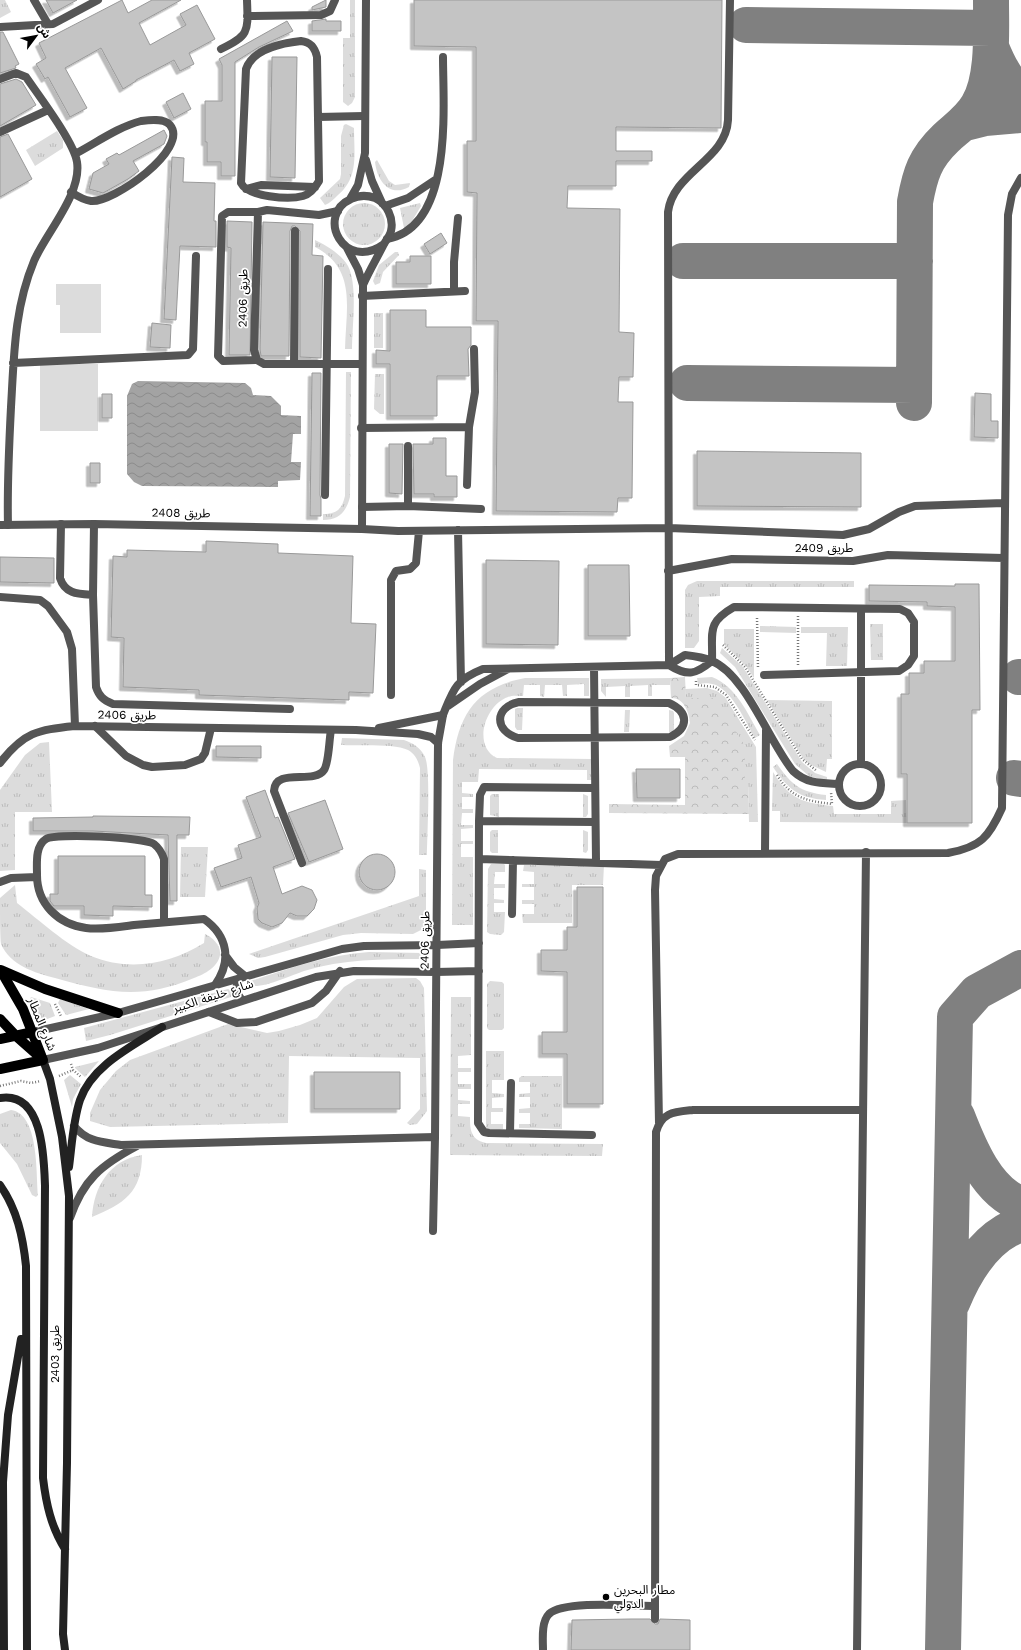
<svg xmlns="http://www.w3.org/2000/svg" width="1021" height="1650" font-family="'Work Sans','Noto Sans Arabic',sans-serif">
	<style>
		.grass { fill: url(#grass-tufts) }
		.forest { fill: url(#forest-crowns) }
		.park { fill: #dcdcdc }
		.water { fill: url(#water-waves) }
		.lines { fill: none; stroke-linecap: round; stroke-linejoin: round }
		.taxiway { stroke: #808080; stroke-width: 36 }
		.building { fill: #c4c4c4; stroke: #999; filter: url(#shadow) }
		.path { stroke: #777; stroke-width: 2.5; stroke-dasharray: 1 2; stroke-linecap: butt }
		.lane { stroke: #555; stroke-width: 8 }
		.street { stroke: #555; stroke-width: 8 }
		.secondary { stroke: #222; stroke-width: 8 }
		.primary { stroke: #000; stroke-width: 10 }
		.poi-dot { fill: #000; stroke: #fff; stroke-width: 1.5 }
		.labels { text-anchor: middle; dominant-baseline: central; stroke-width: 3.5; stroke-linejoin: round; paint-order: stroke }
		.street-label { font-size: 12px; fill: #000; stroke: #fff }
		.poi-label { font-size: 12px; fill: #000; stroke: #fff; text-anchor: start }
	</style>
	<defs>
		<pattern id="grass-tufts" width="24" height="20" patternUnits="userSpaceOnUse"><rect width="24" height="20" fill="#dcdcdc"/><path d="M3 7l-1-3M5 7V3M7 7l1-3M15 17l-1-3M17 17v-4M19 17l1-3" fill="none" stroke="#bbb"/></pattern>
		<pattern id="forest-crowns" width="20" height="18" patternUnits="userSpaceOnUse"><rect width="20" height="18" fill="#dcdcdc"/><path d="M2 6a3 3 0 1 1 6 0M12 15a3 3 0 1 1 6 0" fill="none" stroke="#bbb"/></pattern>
		<pattern id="water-waves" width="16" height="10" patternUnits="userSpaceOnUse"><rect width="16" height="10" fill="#a3a3a3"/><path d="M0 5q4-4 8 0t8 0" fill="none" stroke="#8b8b8b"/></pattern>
		<filter id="shadow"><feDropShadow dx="-3.5" dy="3.5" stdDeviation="0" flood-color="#0004"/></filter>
	</defs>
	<rect width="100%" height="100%" fill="#fff"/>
	<path class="grass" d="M0,0h5l6,12 -11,6z
		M350,0h5v97l-3,6 -4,3 -5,-4v-64h7z
		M346,124l8,4c0,26 5,49 -16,67 -4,4 -8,8 -13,10l-5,-7 20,-19 1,-5v-38l3,-11z
		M57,131l6,9v8l-28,18 -9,-16z
		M377,160l12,21 6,4 15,-2 -1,4c-20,11 -32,-7 -34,-25z
		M420,203l1,3 -12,20 -5,2 -4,-20z
		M343 224a21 21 0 1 1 42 0a21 21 0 1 1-42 0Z
		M315,240c11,5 27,15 33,26 10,20 4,60 4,83h-7c1,-41 12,-80 -30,-102z
		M395,252h3l1,3 -16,17 -3,11 -5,2 -2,-4 6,-16z
		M374,313h9v35h-9z
		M346,372h5l-1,125c-4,15 -11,23 -27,23v-6c14,0 19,-5 22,-18z
		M375,374h9v40h-4l-6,-5z
		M697,581h157v6h-134v9l-21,1v44l-5,7h-9v-58l3,-5z
		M870,624h13v36h-12z
		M760,626l36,1v6l-36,-1z
		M801,627h47l-1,39h-21l1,-33h-26z
		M724,629h30v49l-8,-12 -22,-22z
		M722,648l21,19 59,95 13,11 12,4v4l-18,-5 -14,-12 -60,-97 -15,-14z
		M712,677c25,10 35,36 48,58l-5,3c-10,-17 -21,-44 -39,-53 -6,-2 -12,-2 -18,-1l-1,-6z
		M525,678h64v18h-5v-12l-17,1v11h-4l-1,-11h-17l-1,12 -4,-1v-11h-16l-1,11c-5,0 -10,-1 -15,1 -23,8 -36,49 -11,61l95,1v21h-5v-10l-108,-1 -1,13h-16v11l11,1v3h-11v12h11v4h-11l-1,12h12v3l-12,1v12h12v3h-12v13h12v68h-21l1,-165c6,-47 24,-73 72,-82z
		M670,678v7h-18v11h-4v-11l-18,1v11h-5v-11l-19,1v10l-5,-6v-12z
		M707,688l10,3 8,6 31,50 2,75h-9l-1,-41h-3v-35l-59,-48 -1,-9z
		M767,700l65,1v58h-5l-1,13 -17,-8 -6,-6z
		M517,708h6l-1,22h-5l-2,-3v-18z
		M625,710h5l-1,22h-5z
		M669,710l4,1 1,2v17l-2,2h-3z
		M342,738l62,2c9,3 17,8 21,17 6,13 2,80 2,98h-8l1,-87c-2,-8 -5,-14 -12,-18 -13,-7 -51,-4 -67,-5z
		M49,742l3,70h-37v58l-15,1v-81l25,-35 15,-12z
		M777,764c15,21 23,28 49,31v5c-28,-2 -38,-11 -53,-33z
		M773,772c16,27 30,31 60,34l1,8h57v-13l15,-1 1,23 -127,-1v-11h-8z
		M492,794h7v23l-9,-2v-19z
		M583,794l5,2v18l-2,3h-3z
		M492,830h6v23h-6l-2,-2v-19z
		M583,830l5,2v18l-2,3 -3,-1z
		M181,847h27l-3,50h-25z
		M491,864h13l1,1v7h-10l-1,12h11v4h-11v11l10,1v3h-10v9h11l-1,20 -3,3 -11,-1 -3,-2 1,-63z
		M524,865h80l-1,20h-31v38h-49l-1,-9h12v-10h-12v-4h12v-13h-12v-3h12v-12l-11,-1z
		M419,869l7,1v54l-3,5 -10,5 -52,-1 -18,2 -78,22 -7,1 -9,-4 170,-58z
		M15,885l2,18c22,17 49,42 74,53 39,16 79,8 113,-13l1,-9c8,4 16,11 15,21 -2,12 -15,19 -26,23 -53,22 -85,15 -139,0 -20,-5 -45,-13 -54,-34 -1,-9 -1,-35 -1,-46z
		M369,952l53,1 3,2 -3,4c-40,0 -79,0 -118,12 -12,4 -44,19 -55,14l2,-4c39,-13 77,-26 118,-29z
		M416,978l4,3 4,7 3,123 -10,13 -7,1 -3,-2 13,-14v-51l-131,-2 -1,67 -178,4 -20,-6v-8l10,-23 16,-19 14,-11 98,-36 39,9 12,-2 21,-6 17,-7 27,-31 13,-8z
		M490,981l12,1 2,2v44l-2,2h-13l-2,-2v-44z
		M228,989l4,2 -1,6 -121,38 -24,6 -2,-13z
		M31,997l19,6 5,13 -13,5 -12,-22z
		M451,997h20v58l-13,1v12h13v4h-13v12h13v5h-13v11l12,1v3h-12v12l12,1c0,13 1,23 16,26l117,1 -1,12 -152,-1z
		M60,999l29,10 -23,6 -8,-12z
		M486,1051h18v29h-12v13l12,1v3l-12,1v10h11v4h-12v12h12v5h-17z
		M99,1061l-14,16 -10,-9v-1z
		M70,1075l11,9 -8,15 -1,8 -8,-27z
		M522,1076h40v53l-43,-1v-4h11v-11h-11v-4l11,-1v-11h-11v-3l11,-1v-11h-11v-4z
		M11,1110c28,4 25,62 27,85l-2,2 -4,-2 -15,-31 -17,-21v-29z
		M142,1155c0,37 -18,49 -50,62 2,-30 17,-57 50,-62z"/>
	<path class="forest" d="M685,677l1,21h29l30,48v35h3l1,33 -140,-1v-9l76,1v-48h-15l-1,-11 15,-10 6,-13c-1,-11 -6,-25 -19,-25l-1,-20z"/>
	<path class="park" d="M56,284h45v49h-41v-28h-4z
		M40,364h58v67h-58z"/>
	<path class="water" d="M138,381l107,2 6,5 2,7 18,1 10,10v9l20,1v18h-8l-2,28h10l-1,18 -22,1v6l-136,-1 -8,-4 -7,-8v-78l5,-12z"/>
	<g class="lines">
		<path class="taxiway" d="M746,25l245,3
			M991,47c7,17 15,34 30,47
			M965,123l20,-5 36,-3
			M683,261h232
			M687,383l227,2
			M914,403l1,-201c5,-28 10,-44 31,-64 12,-11 24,-19 32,-33 16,-27 13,-74 13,-105
			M1019,677h2
			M1014,778l7,1
			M957,1116c12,31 30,76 64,88
			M952,1303c13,-32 34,-67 69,-79
			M943,1650l12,-633 22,-25 44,-24"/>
	</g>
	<path class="building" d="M46,0h31l-24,13z
		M122,0l6,13 24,-13h29l-42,23 11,22 36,-20 -6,-11 17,-9 18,34 -26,14 5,11 -14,7 -6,-11 -38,20v1l-13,8 -22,-41 -36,20 22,40 -17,9 -22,-40 -3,2 -9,-15 10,-6 -7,-15z
		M326,0v7l-14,3v-3z
		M414,0h308l-1,128 -105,-1v24h36v10h-36v25h-48l-1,22 53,1 -1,123 15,1 -1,44h-14l-1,25h15l-1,96h-14l-1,14 -121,-1 2,-190h-22l1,-128 -10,-1v-51h9v-94l-62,-1z
		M326,19v2h15v10h-29v-10z
		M287,21l6,10 -34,16 -24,15v114h-14v-14h-14v-20h-2v-41h17v-36l-3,-6z
		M0,32h3l16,32 -4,2 1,2 -16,5z
		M272,57h25l-2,121 -25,-1z
		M16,79l6,3 14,23 -36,21v-42z
		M183,93l8,16 -17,9 -8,-16z
		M164,130l3,6 -3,8 -31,17 6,10 -11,8 -25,14 -14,-4 4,-16 16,-9 -3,-5 11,-6 2,2z
		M8,134l24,45 -32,18v-60z
		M172,157l12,1 -1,24 32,1 -1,38h2v26l-36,-1 -4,74 -12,-1z
		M227,221l25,1 -2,133h-21l2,-107 -4,-1z
		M263,222l50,2 -1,31 11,1 -2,102 -21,-1v-126l-5,-5h-3l-2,5 -1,125h-28l-1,-7z
		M441,233l6,10 -17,11 -6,-10z
		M410,256h21v28h-35v-22h14z
		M390,310h36v17h45v18l-3,4 1,27h-32v40h-47v-52h-14v-14l14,1z
		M152,323l19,2 -1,23 -20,-1z
		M312,373h9l-1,122 1,4v17h-11z
		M975,393l16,1v27h7v17l-24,-1z
		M102,394h10v24h-10z
		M433,438h13v38h11v21h-23v-3h-20l-1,-50h20z
		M389,444h14l-1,50 -13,-1z
		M697,451l164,2v54l-164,-1z
		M90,463h10v20h-10z
		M206,541l72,3v9l75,3 -2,67 25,1 -3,69 -24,-1v8l-150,-5v-5l-76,-3 1,-49 -13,-1 2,-81 14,1v-7l79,2z
		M0,557l54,1v25l-54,-1z
		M486,560l73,1 -1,84 -72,-1z
		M588,565h41l1,71h-42z
		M955,584h24l1,126h-8v113h-65v-49h-6v-80h8v-21h15v-12h31v-54l-28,-1v-4l-58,-1v-16l86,1z
		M216,746h45v12l-45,-1z
		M636,769h44v29h-43z
		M265,790l10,28 3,-1 17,42 -22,8 9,27 20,-8 10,4 5,10 -3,9 -7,7h-10l-7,-3 -8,10 -10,4 -10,-4 -4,-4 -1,-11 2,-5 -8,-26 -30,10 -7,-19 28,-10 -4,-13 23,-8 -15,-40z
		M325,800l18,49 -34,13 -21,-49z
		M93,816l97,1 -1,18h-12v66h-7l-2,-66 -75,-4h-60v-13l60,-1z
		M359 872a18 18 0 1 1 36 0a18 18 0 1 1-36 0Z
		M58,856h87v39h7v12l-39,-1v10l-29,-1v-9h-30l-4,-5v-7h8z
		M577,887h26v217h-36v-50h-25v-22h25v-60l-26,-1v-21h26v-23h10z
		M314,1072h86v37h-86z
		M631,1619h19l5,5h3l2,-5 30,1v30h-119l1,-30z"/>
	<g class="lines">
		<path class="path" d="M798,616v49
			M757,618l1,50
			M723,645l22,22 57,92 15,12
			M696,681v4l19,2 11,8 29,45
			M777,775c14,23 30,26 55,29l-1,-12
			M55,1004l6,12
			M71,1064l2,6 8,7
			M59,1076l14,-6
			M0,1086l21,-5 10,2 10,-2"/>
		<path class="lane" d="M34,0l14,24
			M247,16l74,-1 9,-4 5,-11
			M0,27l53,-3 45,-24
			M301,41c10,1 14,7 16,16l2,124c-4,7 -9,13 -16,15 -14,4 -55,1 -62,-13l5,-114c7,-20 37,-26 55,-28z
			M221,49c29,-14 27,-18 26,-49
			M0,79l16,-6 10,4c13,19 48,65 51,85 5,32 -31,71 -43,99 -20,48 -20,96 -23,146 -2,39 -4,79 -3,118
			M318,117l46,-1
			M0,132l48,-22
			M246,189l15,-4 54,2
			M71,192c6,4 13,8 20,9 22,2 99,-52 79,-76 -6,-7 -21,-5 -29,-4 -23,6 -45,22 -66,33
			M385,206l23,-8 27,-18
			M338,211l-19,4 -52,-5 -9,2 -4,138 3,10 7,4h97
			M387,239c67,-12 56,-132 56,-182
			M454,291v-29l4,-44
			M362,296l103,-5
			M257,360l-34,1 -5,-5 4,-140 6,-4h30
			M13,363l175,-8 5,-6 3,-93
			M294,364l1,-133
			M361,428l108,-1
			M467,485l2,-58 6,-35 -1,-43
			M325,495l3,-226
			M408,506v-60
			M362,507l46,-1 73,3
			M61,524l-1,54c5,16 18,16 33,17
			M94,524l-1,71 3,92c3,9 7,13 17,17l177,5
			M362,529l36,2 271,-3 174,7 26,-6 30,-17 16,-6 89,-3
			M458,530l3,152
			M668,571l64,-12 121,2 35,-6 116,3
			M669,665l-1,-453c5,-40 58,-52 60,-92l2,-120
			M669,665l16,-10c9,1 18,2 27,6 34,14 57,81 81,110 14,13 28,12 46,13
			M594,667l2,194
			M391,695v-115l5,-9 14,-2 6,-6 3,-32
			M519,702l150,1c20,9 20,25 1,34l-152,1c-24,-7 -24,-31 1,-36z
			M448,706l32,-22 28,-15
			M443,715c10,-25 12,-35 40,-46l186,-4c19,12 27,9 43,-4 1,-29 -6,-38 22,-54l166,2 8,4 6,9v34l-6,9 -9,6 -135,4
			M95,726l31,30 17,9 9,2 33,-2 16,-6 4,-6 6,-25
			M839 785a21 21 0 1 1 42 0a21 21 0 1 1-42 0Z
			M861,764v-155
			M479,821l116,1
			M765,853l1,-123
			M479,859l182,6
			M302,863l-28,-72c1,-24 40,-6 50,-21 5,-7 5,-30 7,-40
			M0,882l11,-4 26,-1
			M512,914l1,-54
			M164,922v-63c-2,-6 -5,-11 -10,-15 -9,-7 -99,-11 -108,-5 -11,7 -9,24 -9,36 0,29 21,49 49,53 15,2 33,-1 48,-3 24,-2 47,-4 70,-6 24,17 28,42 11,66
			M437,945l42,-2
			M225,955l9,12 11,9
			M436,972l43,-1
			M209,1012l28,11 19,-1 56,-19 14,-12 14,-20
			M659,1123l-4,-233 1,-14 9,-17 13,-5 270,-1c33,-6 41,-16 54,-45l6,-593 4,-21 9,-16
			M74,1126c13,16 28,16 47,19l314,-8 -2,94
			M510,1133l1,-50
			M592,1135l-103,-2 -5,-1 -6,-9 1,-302 1,-26 4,-8 110,1
			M70,1218c13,-38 31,-53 67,-72
			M655,1619l1,-487c6,-20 18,-20 37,-22h170
			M543,1650c0,-10 -2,-28 6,-36 15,-14 84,-8 106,-8
			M857,1650l9,-798"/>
		<path class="street" d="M366,160l6,21 10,22
			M350,199l8,-14 7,-32 1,-153
			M363,285c6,-14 14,-27 21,-41 2,-4 6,-8 7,-13 3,-13 -4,-27 -16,-33 -8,-3 -16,-3 -24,1 -36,16 -7,74 33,45
			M0,525l94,-1 268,5 1,-244 -5,-16 -11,-21
			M0,597l40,3 8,6 19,26 5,17 3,77
			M379,728l64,-13
			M0,763c24,-31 37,-33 75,-37l281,4 62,4 13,3 7,6
			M241,977c-6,8 -6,15 1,23
			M33,1032l85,-19 224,-64 22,-3 73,-1
			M43,1060l55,-12 218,-71 38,-6 82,1
			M435,1137l3,-394 5,-28"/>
		<path class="secondary" d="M43,1060l7,19 12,58 7,59 -2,267 -4,171 2,16
			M0,1098c43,-7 44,59 45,88l-2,292c3,25 8,49 22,71
			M69,1167c3,-23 4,-46 11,-67 12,-35 53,-54 82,-73
			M0,1185c17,24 23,52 26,81l1,384
			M4,1650l-1,-168 5,-67 13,-76"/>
		<path class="primary" d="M1,970l44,19 73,24
			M1,971l22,38 20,51
			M0,1019l16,17 26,23
			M0,1039l33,-7
			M0,1069l43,-9"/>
	</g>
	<circle class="poi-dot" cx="606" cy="1597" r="4"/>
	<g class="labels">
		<g class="street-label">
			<text transform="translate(243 298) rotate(-89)">طريق 2406</text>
			<text transform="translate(181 513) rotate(1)">طريق 2408</text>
			<text x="824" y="548">طريق 2409</text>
			<text transform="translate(127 715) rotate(1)">طريق 2406</text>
			<text transform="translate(425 940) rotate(-89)">طريق 2406</text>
			<text transform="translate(213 996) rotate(-18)">شارع خليفة الكبير</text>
			<text transform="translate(42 1024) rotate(68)">شارع المطار</text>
			<text transform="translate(55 1354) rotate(-90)">طريق 2403</text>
		</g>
		<g class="poi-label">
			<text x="614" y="1590">مطار البحرين<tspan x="614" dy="14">الدولي</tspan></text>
		</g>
	</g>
	<g transform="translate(36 36) rotate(58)" stroke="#ffffff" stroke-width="3" paint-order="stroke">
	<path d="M0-3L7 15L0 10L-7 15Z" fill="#000000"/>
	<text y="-6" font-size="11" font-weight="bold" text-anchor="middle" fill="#000000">ش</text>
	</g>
</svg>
